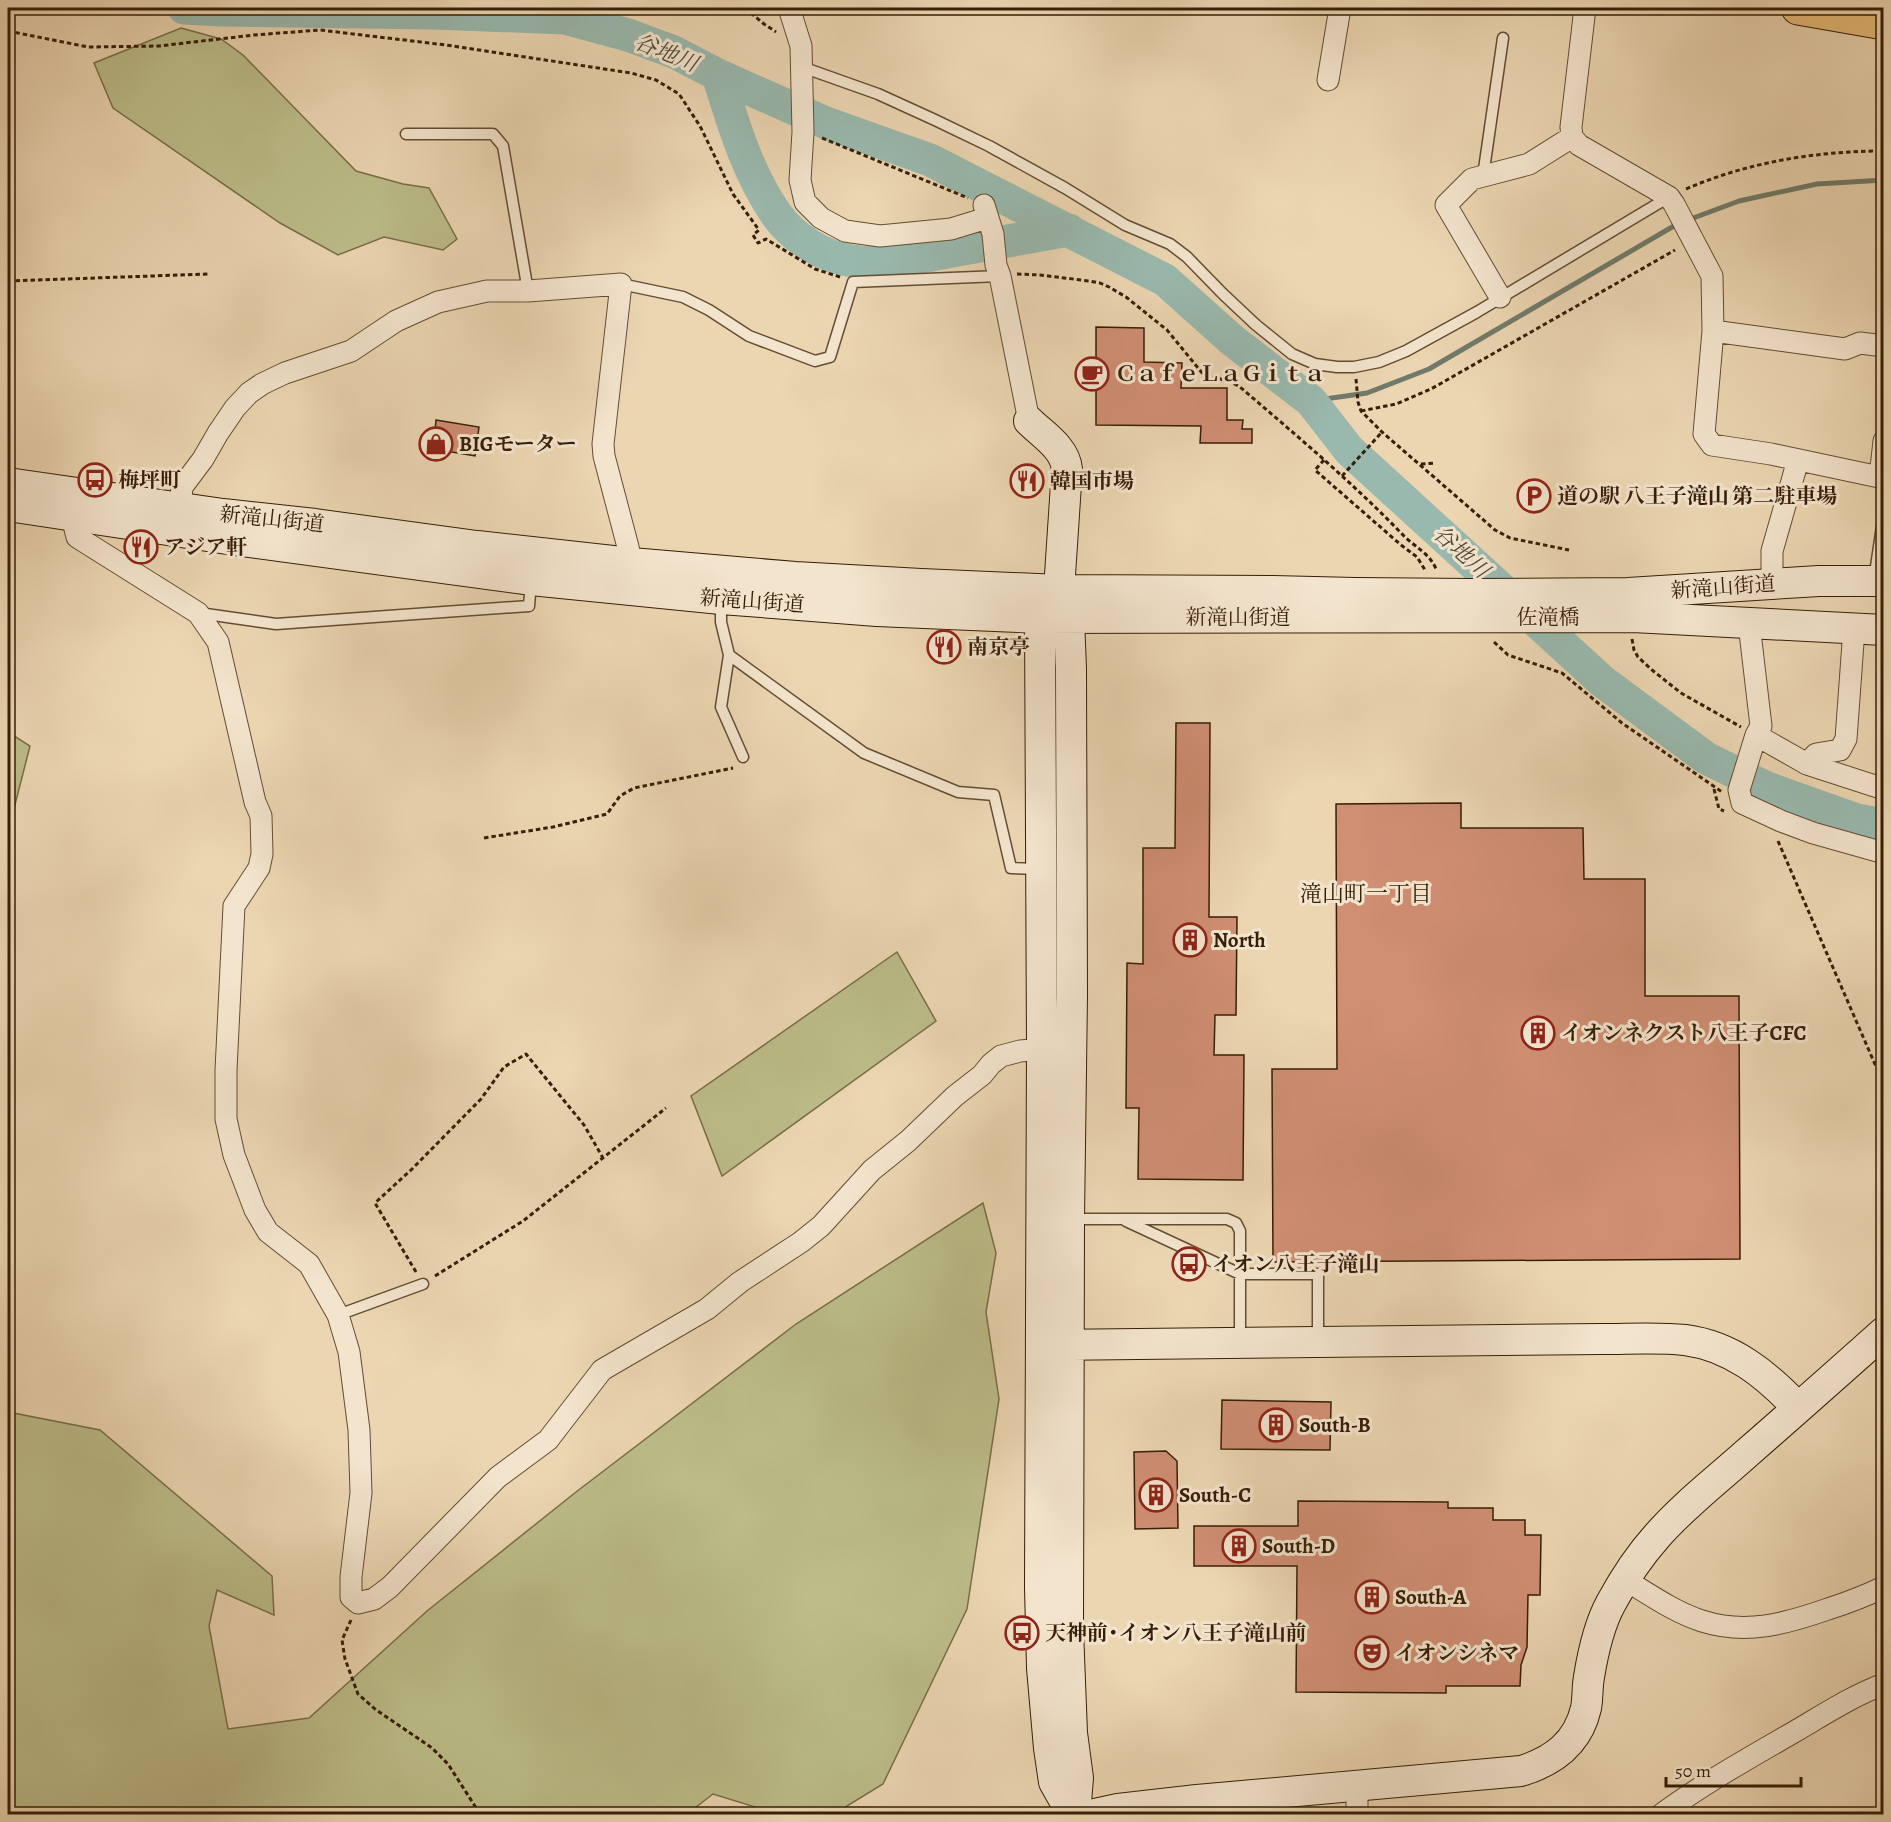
<svg xmlns="http://www.w3.org/2000/svg" width="1891" height="1822" font-family="Alegreya,'Noto Serif JP',serif">
	<style>
		.green { fill: #bcbd89; stroke: #796e48; stroke-width: 1.5 }
		.lines { fill: none; stroke-linecap: round; stroke-linejoin: round }
		.stream { stroke: #717b6b; stroke-width: 5 }
		.river { stroke: #99b9ae; stroke-width: 33 }
		.building { fill: #d08e73; stroke: #361e07; stroke-width: 1.5 }
		.lane-casing { stroke: #644c32; stroke-width: 13 }
		.street-casing { stroke: #644c32; stroke-width: 23 }
		.secondary-casing { stroke: #361e07; stroke-width: 32 }
		.highway-casing { stroke: #361e07; stroke-width: 35 }
		.path { stroke: #361e07; stroke-width: 3; stroke-dasharray: 4.5 3; stroke-linecap: butt }
		.lane { stroke: #f3e4cd; stroke-width: 10 }
		.street { stroke: #f3e4cd; stroke-width: 21 }
		.secondary { stroke: #f3e4cd; stroke-width: 30 }
		.highway { stroke: #e6bb79; stroke-width: 33 }
		.labels { text-anchor: middle; dominant-baseline: central; stroke-width: 6; stroke-linejoin: round; paint-order: stroke }
		.poi-label { font-size: 21px; font-weight: bold; fill: #361e07; stroke: #f3e4cd; text-anchor: start }
		.street-label { font-size: 21px; fill: #361e07; stroke: #f3e4cd }
		.water-label { font-size: 22px; font-style: italic; fill: #544c39; stroke: #f3e4cd }
		.neighbourhood-label { font-size: 22px; fill: #361e07; stroke: #f3e4cd }
	</style>
	<rect width="100%" height="100%" fill="#ecd6b2"/>
	<filter id="stains"><feTurbulence type="fractalNoise" baseFrequency=".00333" numOctaves="4"/><feColorMatrix values="0 0 0 0 .2 0 0 0 0 .09 0 0 0 0 .02 0 0 0 .5 -.17"/></filter>
	<radialGradient id="worn" r=".72"><stop offset=".6" stop-color="#630" stop-opacity="0"/><stop offset="1" stop-color="#630" stop-opacity=".3"/></radialGradient>
	<path class="green" d="M181,28l40,11 22,16 113,116 47,13 26,4 28,51 -14,11 -59,-13 -46,18 -58,-32 -167,-115 -19,-45z
		M8,732l22,14 -22,86z
		M897,952l39,69 -214,155 -31,-80z
		M983,1203l13,50 -10,59 13,87 -32,210 -84,175 -49,30h-56l-65,-20 -26,20h-679v-402l92,18 172,146 2,39 -57,-25 -8,36 19,103 81,-11 118,-107 149,-119 220,-168z"/>
	<g class="lines">
		<path class="stream" d="M1688,220l51,-19 78,-17 67,-4
			M1311,401l56,-8 62,-24 250,-146"/>
		<path class="river" d="M184,8l38,2 211,3 132,5 63,17 46,17 44,23 108,48 104,37 235,120 67,60 79,61 38,49 253,231 104,77 61,30 90,32 27,5
			M718,75c15,48 29,97 58,139 17,24 47,43 76,47 33,5 68,-4 100,-10 39,-7 78,-14 117,-21"/>
	</g>
	<path class="building" d="M1096,327l48,1v34l38,1 -1,25h46v32h16l-1,9h10v14h-52l1,-17 -105,-1z
		M436,420l43,7 -4,29 -42,-7z
		M1176,723h34l-1,194h28l-1,98h-21l-1,40h30l-1,125 -105,-1 1,-71h-13l1,-145 16,1v-116h32z
		M1461,803v25h122l1,51h61v117h94l1,263 -467,3 -1,-193h65l-1,-265z
		M1222,1400l109,2 -1,48 -109,-1z
		M1166,1451l11,10 1,67 -43,1 -1,-77z
		M1298,1501l150,1v6h45v12h32v15h16l-1,60h-12l-1,52 -6,18 -1,21h-74v7l-150,-1 1,-126h-103v-40h104z"/>
	<g class="lines">
		<g class="lane-casing">
			<path id="lane" d="M802,67l76,27 57,26 54,26 76,42 60,37 45,19 17,13 36,37 33,31 36,29 23,10 22,3h17l25,-5 27,-11 71,-39 192,-115
				M406,134h87l10,12 25,145
				M1483,176l20,-138
				M621,284l62,13 26,13 40,26 66,25 15,-4 23,-75 147,-6
				M1874,580l10,-67
				M721,600v22l8,33 135,98 94,39 36,3 17,73 29,1
				M199,613l77,11 253,-18 2,-25
				M729,655l-8,52 22,50
				M1072,1219h155l9,4 4,8v110
				M1126,1221l114,53h78v66
				M338,1315l85,-31"/>
		</g>
		<g class="street-casing">
			<path id="street" d="M789,8l12,38 2,86 -3,48 5,22 16,16 24,13 35,5 71,-7 36,-11
				M1585,8l-14,119 1,10 7,8 90,52 5,7 38,72 1,55 -9,103 8,11 59,9 113,24
				M1328,80l12,-72
				M984,205l9,29 3,31 4,11 29,145
				M1500,297l-54,-92 26,-26 57,-15 43,-27
				M1713,331l132,18 15,-6 24,3
				M1880,477l4,-36
				M180,509l2,-22 21,-28 15,-26 17,-25 14,-15 13,-9 23,-11 66,-22 45,-30 42,-19 49,-11h41l93,-7 -18,160 1,12 24,91 3,16
				M72,517l5,20 121,76 20,29 37,160 6,14 1,38 -3,14 -25,38 -8,164v49l8,36 21,55 13,22 41,32 29,51 11,37 10,78 2,63 -10,84v20l7,6 16,-4 16,-12 108,-110 50,-37 54,-70 105,-61 33,-27 61,-40 20,-16 51,-56 36,-29 47,-45 27,-21 9,-11 10,-8 19,-5 36,-3
				M1772,584v-33l26,-91
				M1749,624l12,102 -5,9 -17,55 3,13 39,18 32,12 71,20
				M1756,735l51,29 77,25
				M1807,764l9,-10 24,-4 6,-11 8,-110
				M1624,1579c25,15 50,33 78,42 44,14 83,3 126,-12 19,-6 37,-13 56,-22
				M1357,1814v-29
				M1662,1814c42,-31 87,-56 132,-82 29,-17 58,-36 90,-48"/>
		</g>
		<g class="secondary-casing">
			<path id="secondary" d="M1029,421c14,14 36,27 38,48l-8,121 10,28 2,51 1,326 -3,224 -1,411 4,103 6,45 -3,36
				M8,483l215,31 92,10 162,22 154,17 164,14 126,7 138,6 214,1 82,2 117,1 156,-1 191,-12h65
				M8,506l226,34 297,40 190,19 156,12 163,7 593,-1 251,13
				M1051,603l-11,15 2,430 -2,539 2,81 7,80 5,34 18,32
				M1049,1345l553,-6c26,0 57,-2 83,1 47,6 82,35 113,68
				M1095,1814l23,-5 79,-9 324,-29c33,-10 57,-28 65,-63 2,-10 1,-21 3,-31 4,-25 10,-52 22,-74 13,-24 28,-47 46,-67 27,-31 60,-56 90,-83 46,-40 91,-80 137,-121"/>
		</g>
		<g class="highway-casing">
			<path id="highway" d="M1798,8l86,15"/>
		</g>
		<path class="path" d="M745,8l19,16 12,8
			M8,31l80,16 71,-1 95,-11 66,-5 126,15 185,28 25,7 23,14 21,32 33,68 26,36 -6,5 5,8 8,-4 49,30 25,8
			M822,138l146,60
			M1686,189c62,-27 131,-38 198,-38
			M1017,274l23,1 49,6 11,2 9,4 17,10 41,33 36,44 28,8 9,5c56,48 113,96 164,149 11,11 26,18 32,33
			M8,281l201,-7
			M1356,379l2,23 3,9 21,21 113,98 15,8 59,12
			M1361,411l35,-7 35,-15 244,-139
			M1324,460l-9,10 86,75 16,12 8,13
			M1421,464l14,-1
			M1342,476l40,-44
			M1632,639l2,11 4,7 14,13 29,23 60,34
			M1494,642l14,13 54,18 60,50 100,69
			M1714,789l5,20 5,2
			M484,838l69,-11 54,-13 13,-18 14,-8 99,-20
			M1778,841l106,244
			M416,1272l-41,-69 37,-34 69,-70 23,-32 22,-13 58,71 19,33
			M435,1276l88,-55 143,-113
			M351,1620l-9,20 3,19 13,35 17,15 57,39 16,16 32,50"/>
		<use href="#lane" class="lane"/>
		<use href="#street" class="street"/>
		<use href="#secondary" class="secondary"/>
		<use href="#highway" class="highway"/>
	</g>
	<defs>
		<g id="cafe-ring" transform="scale(1.725)"><circle r="9.5" fill="#f3e4cd" stroke="#8f2418" stroke-width="1.5"/><path d="M-5.5-4.5H6V0H3Q3 3.5 0 3.5H-2.5Q-5.5 3.5-5.5 0ZM3-3.2v2h1.7v-2ZM-6 4.5H4V6H-6Z" fill="#8f2418"/></g>
		<g id="shop-ring" transform="scale(1.725)"><circle r="9.5" fill="#f3e4cd" stroke="#8f2418" stroke-width="1.5"/><path d="M-5-2.5h2.3a2.7 3.5 0 0 1 5.4 0H5L5.5 6h-11ZM-1.5-2.5h3a1.5 2.3 0 0 0-3 0Z" fill="#8f2418"/></g>
		<g id="bus-ring" transform="scale(1.725)"><circle r="9.5" fill="#f3e4cd" stroke="#8f2418" stroke-width="1.5"/><path d="M-5-6H5V4H4V6H2V4H-2V6H-4V4H-5ZM-3.5-4V0h7V-4ZM-3.5 1.2v1.5H-2V1.2ZM2 1.2v1.5H3.5V1.2Z" fill="#8f2418"/></g>
		<g id="restaurant-ring" transform="scale(1.725)"><circle r="9.5" fill="#f3e4cd" stroke="#8f2418" stroke-width="1.5"/><path d="M-5-6h1v4h1v-4h1v4h1v-4h1v5L-1.5 .5V6h-2V.5L-5-1ZM5-6V6H3V1.5H1.5Q1.5-4 5-6Z" fill="#8f2418"/></g>
		<g id="parking-ring" transform="scale(1.725)"><circle r="9.5" fill="#f3e4cd" stroke="#8f2418" stroke-width="1.5"/><path d="M-3.5-5.5H1a3.5 3.5 0 0 1 0 7H-1V5.5H-3.5ZM-1-3.4V-.6H.8a1.4 1.4 0 0 0 0-2.8Z" fill="#8f2418"/></g>
		<g id="building-ring" transform="scale(1.725)"><circle r="9.5" fill="#f3e4cd" stroke="#8f2418" stroke-width="1.5"/><path d="M-4-6H4V6H1V3H-1V6H-4ZM-2.5-4.3h1.7v1.8h-1.7ZM.8-4.3h1.7v1.8H.8ZM-2.5-1h1.7V.8h-1.7ZM.8-1h1.7V.8H.8Z" fill="#8f2418"/></g>
		<g id="theatre-ring" transform="scale(1.725)"><circle r="9.5" fill="#f3e4cd" stroke="#8f2418" stroke-width="1.5"/><path d="M-5-5.5Q0-4 5-5.5V0Q5 5 0 6Q-5 5-5 0ZM-3.3-2.5H-1v1.5H-3.3ZM1-2.5H3.3v1.5H1ZM-2.8 1Q0 5.5 2.8 1Z" fill="#8f2418"/></g>
	</defs>
	<g fill-rule="evenodd">
		<use href="#cafe-ring" x="1092" y="374"/>
		<use href="#shop-ring" x="436" y="444"/>
		<use href="#bus-ring" x="95" y="480"/>
		<use href="#restaurant-ring" x="1027" y="481"/>
		<use href="#parking-ring" x="1534" y="496"/>
		<use href="#restaurant-ring" x="141" y="547"/>
		<use href="#restaurant-ring" x="944" y="647"/>
		<use href="#building-ring" x="1190" y="940"/>
		<use href="#building-ring" x="1538" y="1033"/>
		<use href="#bus-ring" x="1189" y="1264"/>
		<use href="#building-ring" x="1276" y="1425"/>
		<use href="#building-ring" x="1156" y="1495"/>
		<use href="#building-ring" x="1239" y="1546"/>
		<use href="#building-ring" x="1372" y="1597"/>
		<use href="#bus-ring" x="1022" y="1633"/>
		<use href="#theatre-ring" x="1372" y="1653"/>
	</g>
	<g class="labels">
		<g class="poi-label">
			<text x="1115" y="374">ＣａｆｅＬａＧｉｔａ</text>
			<text x="459" y="444">BIGモーター</text>
			<text x="118" y="480">梅坪町</text>
			<text x="1050" y="481">韓国市場</text>
			<text x="1557" y="496">道の駅 八王子滝山 第二駐車場</text>
			<text x="164" y="547">アジア軒</text>
			<text x="967" y="647">南京亭</text>
			<text x="1213" y="940">North</text>
			<text x="1561" y="1033">イオンネクスト八王子CFC</text>
			<text x="1212" y="1264">イオン八王子滝山</text>
			<text x="1299" y="1425">South-B</text>
			<text x="1179" y="1495">South-C</text>
			<text x="1262" y="1546">South-D</text>
			<text x="1395" y="1597">South-A</text>
			<text x="1045" y="1633">天神前･イオン八王子滝山前</text>
			<text x="1395" y="1653">イオンシネマ</text>
		</g>
		<g class="street-label">
			<text transform="translate(272 519) rotate(6)">新滝山街道</text>
			<text transform="translate(1723 587) rotate(-4)">新滝山街道</text>
			<text transform="translate(752 601) rotate(4)">新滝山街道</text>
			<text x="1238" y="617">新滝山街道</text>
			<text x="1548" y="617">佐滝橋</text>
		</g>
		<g class="water-label">
			<text transform="translate(666 53) rotate(22)">谷地川</text>
			<text transform="translate(1461 552) rotate(42)">谷地川</text>
		</g>
		<g class="neighbourhood-label">
			<text x="1366" y="894">滝山町一丁目</text>
		</g>
	</g>
	<rect width="1891" height="1822" fill="none" stroke="#ecd6b2" stroke-width="30"/>
	<rect x="9" y="9" width="1873" height="1804" fill="none" stroke="#361e07" stroke-width="3"/>
	<rect x="15" y="15" width="1861" height="1792" fill="none" stroke="#361e07" stroke-width="1.5"/>
	<path d="M1666 1777v9h135v-9" fill="none" stroke="#361e07" stroke-width="3"/>
	<text x="1675" y="1777" font-size="18" fill="#361e07" stroke="#f3e4cd" stroke-width="4.5" paint-order="stroke">50 m</text>
	<rect width="100%" height="100%" filter="url(#stains)"/>
	<rect width="100%" height="100%" fill="url(#worn)"/>
</svg>
